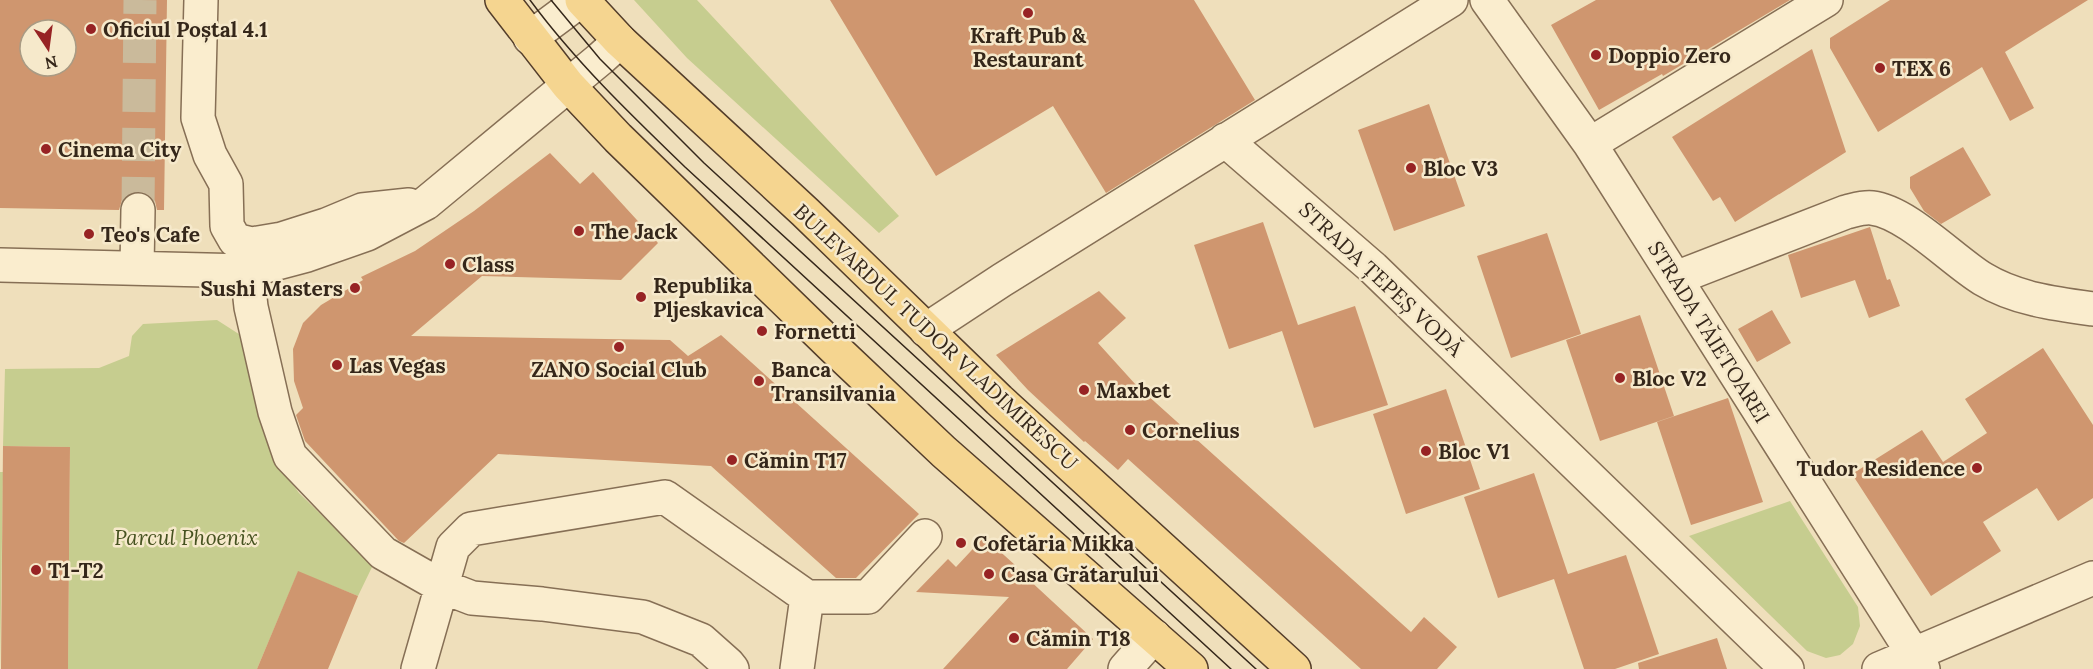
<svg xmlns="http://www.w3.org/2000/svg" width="2093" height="669" font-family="Lora,serif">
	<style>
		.green { fill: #c6cd8f }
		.building { fill: #cf966f; fill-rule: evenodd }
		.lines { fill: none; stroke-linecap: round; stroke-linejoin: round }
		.minor-tunnel { stroke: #caba9b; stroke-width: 33; stroke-dasharray: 33 16; stroke-linecap: butt }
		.minor-casing { stroke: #866f55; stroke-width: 36 }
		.major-casing { stroke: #533d2a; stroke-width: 36 }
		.minor { stroke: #faedce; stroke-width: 33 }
		.major { stroke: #f5d590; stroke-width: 33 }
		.tram { stroke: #35271a; stroke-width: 1.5 }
		.poi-dot { fill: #972324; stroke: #f6e9cb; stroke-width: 2 }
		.labels { text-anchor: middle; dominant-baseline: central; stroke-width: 5; stroke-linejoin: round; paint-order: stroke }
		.poi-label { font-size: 21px; font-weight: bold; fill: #35271a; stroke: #f6e9cb; text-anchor: start }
		.street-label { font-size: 21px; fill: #35271a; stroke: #f6e9cb }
		.park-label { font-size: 21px; font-style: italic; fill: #465220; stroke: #f6e9cb }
	</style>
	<rect width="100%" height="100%" fill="#efdfbb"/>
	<path class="green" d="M634,0h63l202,216 -20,17 -192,-175z
		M217,320l28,18 29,120 25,35 74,72 -15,31 -60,-24 -41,97h-189l2,-222 -67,-1 2,-77 94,-1 30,-12 3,-20 11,-12z
		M0,472h3l-3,197z
		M1790,501l68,106 2,19 -7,18 -13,11 -14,3 -19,-7 -118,-115z"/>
	<path class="building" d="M0,0h167l-3,210h-7l-2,-9 -7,-7 -10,-3 -9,2 -7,7 -3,10 -119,-2zM30,30h36v36h-36z
		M830,0h364l61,100 -149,93 -53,-87 -117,70z
		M1596,0h194l-127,76 -1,-2 -63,36 -48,-85z
		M1890,0h198l-83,52 29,56 -24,13 -28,-54 -104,65 -48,-84v-10z
		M1812,49l34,103 -111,70 -15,-25 -7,4 -41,-64z
		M1429,104l36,102 -71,25 -36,-101z
		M1963,147l28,48 -50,29 -17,-13 -14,-23v-11z
		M550,153l30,31 13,-12 65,71 -37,37 -139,-4 -71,60 259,4 18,16 33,-21 198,179 -63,64h-20l-125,-112 -213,-12 -94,89 -5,-2 -94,-100 -9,-26 7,-7 -9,-27 -1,-32 10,-26 18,-18 42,-25 -2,-3 54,-26 59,-40z
		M1263,222l35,103 57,-19 33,99 -74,23 -32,-97 -53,18 -35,-104z
		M1870,227l17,53 3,-1 10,27 -31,12 -14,-38 -54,18 -13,-43z
		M1547,233l34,101 -70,24 -34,-102z
		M1099,291l27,27 -28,25 38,42 275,247 13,-15 33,30 -20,22h-76l-233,-210 -10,11 -33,-29 -1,1 -56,-52 -32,-35z
		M1772,310l19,33 -34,19 -19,-33z
		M1640,315l34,101 -74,25 -34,-101z
		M2043,348l50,77v73l-35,23 -21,-33 -54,34 18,29 -70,45 -79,-122 70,-44 21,32 44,-29 -22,-34z
		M1446,389l34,100 -74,25 -33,-100z
		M1728,398l35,104 -72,23 -34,-103z
		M3,446l67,1 -2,222h-67z
		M1534,473l34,101 58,-19 33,99 -44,15h-31l-30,-90 -56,19 -34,-101z
		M984,537l31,28 -1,1 79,73 -26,30h-124l66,-72 -93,-5 32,-33 8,8z
		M298,571l60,25 -30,73h-71z
		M1717,638l10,31h-88l-1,-6z"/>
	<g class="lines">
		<path class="minor-tunnel" d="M138,210l2,-210"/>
		<g class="minor-casing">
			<path id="minor" d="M201,0l-3,118 12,37 16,29 1,42 8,14 17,4 30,-5 44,-14 36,-15 47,-5
				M1487,0l103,144 333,525
				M530,38l51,-38
				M1225,140l148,128 414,401
				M1590,144l236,-144
				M0,265l247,6 60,-16 60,-21 59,-31 174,-144 20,-18
				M137,268l1,-58
				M247,271l4,36 24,105 15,44 93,97 58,33 31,12 70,6 101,13 58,23 27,24 4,5
				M1676,278l170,-66c9,-2 17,-5 26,-4 35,4 81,53 111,71 33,20 73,25 110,30
				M926,330l76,-50 449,-280
				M418,669l35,-122 18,-18 194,-32 142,100h61l57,-61
				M797,669l10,-72
				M1125,669l29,-33
				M1879,669l214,-91"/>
		</g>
		<g class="major-casing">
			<path id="major" d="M502,0l66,85 50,53 216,210 110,104 247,217
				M582,0l38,41 185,171 194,188 295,269"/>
		</g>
		<use href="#minor" class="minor"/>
		<use href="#major" class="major"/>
		<path class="tram" d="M530,0c45,61 100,114 155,167l546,502
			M551,0l49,59 104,104 552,506"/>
	</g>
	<g class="poi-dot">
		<circle cx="1028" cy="13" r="6"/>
		<circle cx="91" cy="29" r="6"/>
		<circle cx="1596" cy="55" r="6"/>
		<circle cx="1880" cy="68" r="6"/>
		<circle cx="46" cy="149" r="6"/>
		<circle cx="1411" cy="168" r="6"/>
		<circle cx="579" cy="231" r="6"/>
		<circle cx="89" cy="234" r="6"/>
		<circle cx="450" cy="264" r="6"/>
		<circle cx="355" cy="288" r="6"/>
		<circle cx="641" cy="297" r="6"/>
		<circle cx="762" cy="331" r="6"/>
		<circle cx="619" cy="347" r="6"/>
		<circle cx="337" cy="365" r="6"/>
		<circle cx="1620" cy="378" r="6"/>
		<circle cx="759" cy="381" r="6"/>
		<circle cx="1084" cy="390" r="6"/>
		<circle cx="1130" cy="430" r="6"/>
		<circle cx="1426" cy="451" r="6"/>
		<circle cx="732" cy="460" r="6"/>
		<circle cx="1977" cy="468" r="6"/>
		<circle cx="961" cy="543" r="6"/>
		<circle cx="36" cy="570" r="6"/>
		<circle cx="989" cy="574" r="6"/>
		<circle cx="1014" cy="638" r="6"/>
	</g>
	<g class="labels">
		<g class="poi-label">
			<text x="103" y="29">Oficiul Poștal 4.1</text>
			<text x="1028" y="35" text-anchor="middle">Kraft Pub &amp;<tspan x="1028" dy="24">Restaurant</tspan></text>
			<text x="1608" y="55">Doppio Zero</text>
			<text x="1892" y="68">TEX 6</text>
			<text x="58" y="149">Cinema City</text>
			<text x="1423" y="168">Bloc V3</text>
			<text x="591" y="231">The Jack</text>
			<text x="101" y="234">Teo's Cafe</text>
			<text x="462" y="264">Class</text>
			<text x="653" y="285">Republika<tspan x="653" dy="24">Pljeskavica</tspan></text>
			<text x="343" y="288" text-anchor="end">Sushi Masters</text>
			<text x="774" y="331">Fornetti</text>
			<text x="349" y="365">Las Vegas</text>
			<text x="619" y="369" text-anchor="middle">ZANO Social Club</text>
			<text x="771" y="369">Banca<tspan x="771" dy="24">Transilvania</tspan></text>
			<text x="1632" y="378">Bloc V2</text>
			<text x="1096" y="390">Maxbet</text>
			<text x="1142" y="430">Cornelius</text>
			<text x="1438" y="451">Bloc V1</text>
			<text x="744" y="460">Cămin T17</text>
			<text x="1965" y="468" text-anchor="end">Tudor Residence</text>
			<text x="973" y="543">Cofetăria Mikka</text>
			<text x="48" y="570">T1-T2</text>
			<text x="1001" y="574">Casa Grătarului</text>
			<text x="1026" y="638">Cămin T18</text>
		</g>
		<g class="street-label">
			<text transform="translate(1381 279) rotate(43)">STRADA ȚEPEȘ VODĂ</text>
			<text transform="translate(1709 332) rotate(58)">STRADA TĂIETOAREI</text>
			<text transform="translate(936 337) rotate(43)">BULEVARDUL TUDOR VLADIMIRESCU</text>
		</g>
		<g class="park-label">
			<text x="186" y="537">Parcul Phoenix</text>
		</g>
	</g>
	<g transform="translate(48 48) rotate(167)"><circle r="28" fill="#f6e9cb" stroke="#a99b84" stroke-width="1.5"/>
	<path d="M0-4.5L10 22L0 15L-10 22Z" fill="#972324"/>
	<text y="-9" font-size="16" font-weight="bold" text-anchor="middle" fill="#35271a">N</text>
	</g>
</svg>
